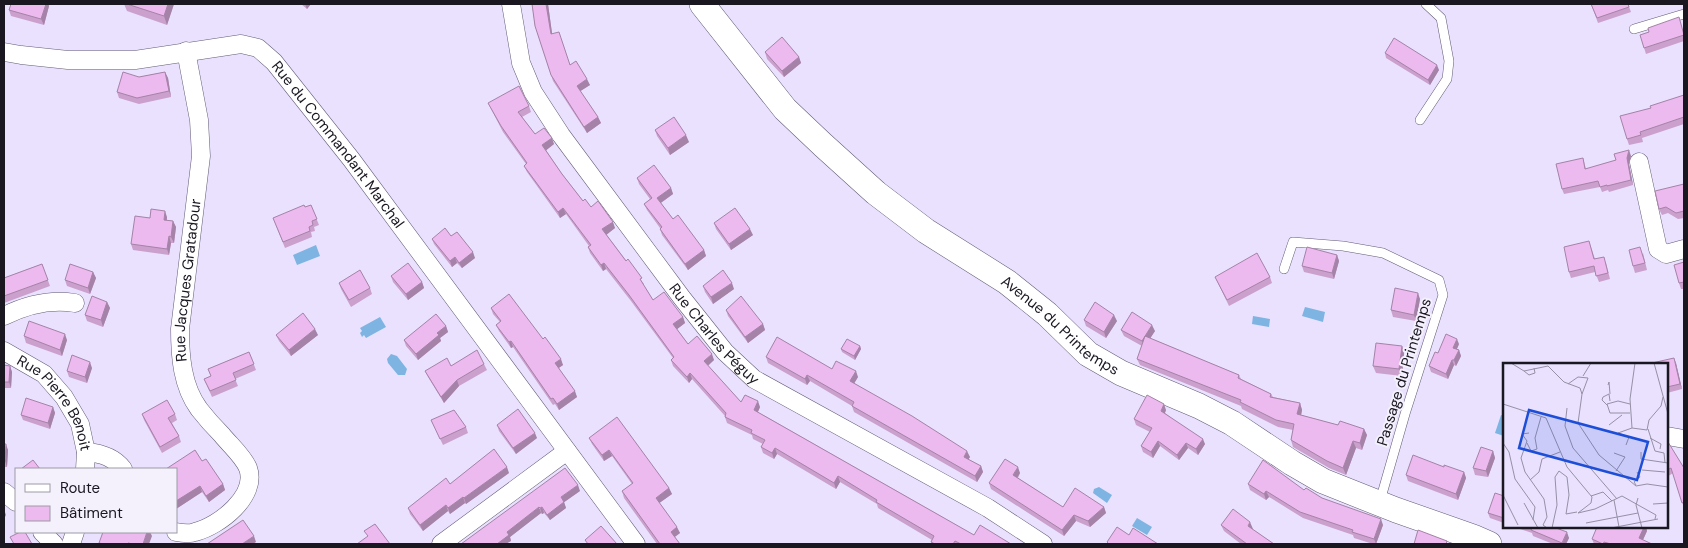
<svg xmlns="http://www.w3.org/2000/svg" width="1688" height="548" font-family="'DM Sans',sans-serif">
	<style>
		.water { fill: #7db4e2 }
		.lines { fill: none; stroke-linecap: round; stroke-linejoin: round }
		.lane-casing { stroke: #645c75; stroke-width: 10 }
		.street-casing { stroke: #645c75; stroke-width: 19 }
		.secondary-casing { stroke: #645c75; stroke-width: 26 }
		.lane { stroke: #fff; stroke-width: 9 }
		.street { stroke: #fff; stroke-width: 18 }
		.secondary { stroke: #fff; stroke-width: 25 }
		.wall { fill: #cba0cd }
		.shaded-wall { fill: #a582a7 }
		.building { fill: #ecbaee; stroke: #a582a7 }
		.labels { text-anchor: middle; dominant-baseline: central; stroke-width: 4; stroke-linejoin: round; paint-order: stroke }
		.street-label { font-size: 15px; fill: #1a1721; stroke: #f4f1fd }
		.inset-road { fill: none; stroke: #9690a6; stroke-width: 1 }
		.view { fill: #1d4ed8; fill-opacity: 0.15; stroke: #1d4ed8; stroke-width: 2.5 }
		.inset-edge { fill: none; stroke: #1a1721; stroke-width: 2.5 }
	</style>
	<rect width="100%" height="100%" fill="#e9e1fe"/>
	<path class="water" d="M316,245l4,11 -23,9 -4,-10z
		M1305,307l20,5 -2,10 -21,-6z
		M1253,316l17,3 -1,8 -17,-3z
		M380,317l6,10 -20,11 -2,-3 -2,2 -2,-4 2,-2 -2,-3z
		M391,354l6,2 10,13 -2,6h-7l-10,-12 -1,-4z
		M1501,415l3,1v20l-9,-3z
		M1099,487l13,8 -5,8 -14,-10 1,-4z
		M1137,518l15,9 -5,8 -15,-9z"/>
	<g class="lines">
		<g class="lane-casing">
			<path id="lane" d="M1634,29l50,-15
				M1420,120l27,-41 2,-18 -8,-43 -15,-14
				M1284,269l9,-27 50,4 40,7 56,27 4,15 -38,119 -25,87"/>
		</g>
		<g class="street-casing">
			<g id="street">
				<path id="s1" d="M511,4l10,59 12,29 28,43 121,163 43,54 29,27 234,129 55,36"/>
				<path id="s2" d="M4,52l17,3 47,5h67l106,-16 17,4 16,14 77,97 285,385"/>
				<path d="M1639,162l19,87 8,5 18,-5"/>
				<path d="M4,316c22,-11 47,-17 71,-13"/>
				<path id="s3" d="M4,351l40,23 20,23 16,27 6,28 -1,17"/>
				<path d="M1667,436l17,3"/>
				<path d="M86,452c14,1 28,5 37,17"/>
				<path d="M4,492l12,10"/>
				<path d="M42,532l12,12"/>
				<path id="s4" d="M176,532c5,1 14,2 19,0 24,-6 63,-36 53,-64 -5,-12 -18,-23 -26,-33 -8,-8 -16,-17 -23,-26 -17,-23 -19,-53 -19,-80l21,-173 -2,-36 -13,-69"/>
				<path d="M71,544l4,-12"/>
				<path d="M441,544l126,-93"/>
			</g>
		</g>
		<g class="secondary-casing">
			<g id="secondary">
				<path id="s5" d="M702,4l83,105 38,36 53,48 50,38 81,51 40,32 41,40 33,19 78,33 33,17 60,40 31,18 73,29 77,27 16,7"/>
			</g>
		</g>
		<use href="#lane" class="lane"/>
		<use href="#street" class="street"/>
		<use href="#secondary" class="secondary"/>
	</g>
	<path class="wall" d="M11,4h37l1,2 -5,19 -33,-9 -2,-6z
		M124,4h50l-7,21 -40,-14z
		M301,4h10l-4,5z
		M532,4h16l4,30 18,31 20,20 -10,6 18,26 3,6 -14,10 -34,-52 -18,-55z
		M1591,4h37l3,8 -33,11z
		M1649,32l35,1v8l-38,13 -6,-19z
		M765,52l34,5 2,6 -17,14 -17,-18z
		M1385,53l54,17 -9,15 -44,-27z
		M165,72l3,6 3,19 -32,7 -20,-6 -2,-6 22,-15z
		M1684,95v29l-42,14 1,4 -14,3 -2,-6 24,-31z
		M488,103l41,3 2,6 -9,5 13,17 19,10 -8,6 16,24 21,27 32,27 -9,6 38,50h-1l10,16 30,17 2,6 -8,6 11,15 26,16 -6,6 33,36 19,5 -2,5 216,123 37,9h-79l-1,-2 1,-2 -54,-32 -1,-4 -37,-22 -4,7 -59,-35 -3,5 -11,-6 -2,-6 2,-3 -10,-5 -1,-4 -25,-12 -2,-6v-1l-33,-37 -3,4 -16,-17 -2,-6 2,-2 -42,-57 -25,-32 -3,2 -13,-18 -2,-6 1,-1 -23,-32 -6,4 -33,-46 -3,-6 2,-2 -23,-32 -12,-23z
		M655,130l34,12 -19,13 -13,-19z
		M1631,156l-2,8 4,21 -24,7 -1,-2 -6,2 -2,-5 -36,7 -2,-5 21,-31 3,11z
		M637,178l34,10 2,6 -12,9 12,16 31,31 2,6 -18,14 -26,-35 -2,-6v-1l-13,-18 -3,-6 6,-5 -11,-15z
		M1684,184v34l-6,1 -10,-6 -6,2 -3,-6z
		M311,205l8,20 -5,2 1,4 -4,1 1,5 -27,11 -12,-30z
		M167,217v3l6,1 3,6 -2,16h-3l-2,12 -36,-5 -2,-6 19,-26z
		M714,223l39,12 -22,15 -15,-21z
		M451,236l24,22 -13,10 -5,-5 -5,4 -18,-23 -2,-5z
		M1589,241l6,18 11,4 4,16 -11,3 -4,-10 -24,6 -2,-6z
		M1643,253l4,17 -12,3 -2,-7z
		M1337,255l2,6 -5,18 -30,-7 -2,-6z
		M1684,262v27h-3l-2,-6z
		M42,264l8,22 -46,17v-25z
		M93,272l3,6 -6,16 -23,-8 -2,-6z
		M391,276l31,6 2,6 -16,12 -15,-18z
		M1215,277h55l2,6 -43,23z
		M339,283l31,5 2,6 -21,13 -10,-18z
		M703,286l31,3 -21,15 -8,-12z
		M1420,299l-4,22 -23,-4 -2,-7z
		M107,302l3,6 -7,19 -16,-6 -2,-6z
		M491,308l52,31 20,26 -4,3 18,29 -18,13 -4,-6 -2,1 -40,-58 -2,1 -12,-17 -3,-6 4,-3 -7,-8z
		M726,310l37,14 2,6 -17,13 -20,-27z
		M1084,320l33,1 -11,17 -20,-12z
		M446,326l2,6 -8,6 1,3 -23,19 -12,-14 -2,-6z
		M1121,330l34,1 -5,7 89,37 2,4 30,15 2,3 27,6 2,7 -1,5 37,10 26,4 3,6 -5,15 -6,-2 -10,27 -17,-7 -36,-21 -2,-7 2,-10 -15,-3 -36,-18 -1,-3 -101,-41 -3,-6 5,-13 -18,-10z
		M276,335h42l-27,21 -12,-15z
		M24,336l43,4 -5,16 -36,-13z
		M1459,344l-2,5 2,1 2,6 -5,10 -2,-1 -6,14 -17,-7 -2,-6 9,-13z
		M860,346l1,3 -6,11 -13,-8 -1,-3z
		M1402,346l2,7 -2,23 -26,-3 -3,-7z
		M249,352l7,18 -21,9 3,7 -26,11 -8,-18 7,-3 -3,-7z
		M766,357l66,12 26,8 -4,6 116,74 -2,2 13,7 2,6 -6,10 -123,-70 -2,-6 -42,-25 -3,4 -39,-22z
		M1676,363l6,26 -15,4v-29z
		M484,364l3,6 -28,16 -15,17 -16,-26 -3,-6 26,-5z
		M4,365l6,1 2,6 -1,16h-7z
		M92,368l-5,15 -18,-6 -2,-6z
		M53,407l2,6 -5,16 -27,-9 -2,-5z
		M1166,410l-1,3 40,31 -7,11 -10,-7 -9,12 -19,-14 -7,12 -10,-6 -2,-6 9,-14 -14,-7 -2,-6z
		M142,414h33l2,6 -5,3 7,13 2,6 -19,11 -18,-33z
		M431,420l35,7 2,6 -25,12z
		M497,425l40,13 -21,16 -17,-23z
		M589,438l80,50 3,6 -13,9 21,30 -5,4 5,7h-23l-33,-46 -2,-7 10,-7 -20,-28 -8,5 -12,-17z
		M1667,441l17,27v40l-11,-35 -6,4z
		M4,444l4,6 -1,17h-3z
		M1493,451l2,7 -7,19 -13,-2 -2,-7z
		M202,461l21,23 2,6 -16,12 -7,-10 -26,17v-40z
		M1464,472l2,6 -8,22 -50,-19 -2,-6z
		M509,473l-43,31 -1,-1 -15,11 -2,-3 -25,20 -13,-17 -2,-6 42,-24z
		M1020,473l-2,5 45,29h41l2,6 -16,14 -14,-6 -12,15 -73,-47 -2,-6z
		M1248,484l56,6 79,35 -7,19h-3l-19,-6 -1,-3 -50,-17 -34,-21 -3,3 -16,-10z
		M580,491l-16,11 2,6 -16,12 -6,-7 -2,1 -1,-1 -31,24 1,4 -50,3z
		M1504,496v27l-14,-5 -2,-5z
		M1221,525l32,4h-1l22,15h-33l-17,-13z
		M1514,527h47l-1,2 9,9 -3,6h-13l-20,-8 -1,-3z
		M1629,527h17l1,4 -4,9 9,4h-58l-2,-5 36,-11z"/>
	<path class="shaded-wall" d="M46,4h2l1,2 -5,19 -3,-6z
		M168,4h6l-7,21 -3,-9z
		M305,4h6l-4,5z
		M546,4h2l5,36 -2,-6z
		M799,57l2,6 -17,14 -2,-6z
		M1437,65l2,5 -9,15 -2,-5z
		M165,72l3,6 3,19 -2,-6z
		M587,79l3,6 -11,7 -2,-6z
		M598,117l3,6 -14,10 -3,-6z
		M686,135l3,7 -19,13 -2,-7z
		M552,138l2,6 -10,8 -2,-7z
		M1629,150l2,6 -2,8 4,21 -2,-5 -4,-22z
		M671,188l2,6 -14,10 -2,-6z
		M563,208l3,6 -6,4 -2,-6z
		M165,211l2,6 -1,9 -2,-6z
		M173,221l3,6 -2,16 -3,-6z
		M613,222l2,6 -10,8 -3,-7z
		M750,229l3,6 -22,15 -2,-6z
		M169,236l2,7 -2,12 -2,-6z
		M704,250l2,6 -18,14 -3,-6z
		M473,252l2,6 -13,10 -3,-5z
		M1337,255l2,6 -5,18 -2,-6z
		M455,257l2,6 -5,4 -2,-6z
		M604,263l2,6 -3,2 -2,-6z
		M93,272l3,6 -6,16 -2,-6z
		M422,282l2,6 -16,12 -2,-6z
		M732,283l2,6 -21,15 -2,-7z
		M1418,293l2,6 -4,22 -2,-6z
		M107,302l3,6 -7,19 -2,-7z
		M1114,315l3,6 -11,17 -2,-6z
		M683,317l2,6 -9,7 -3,-6z
		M763,324l2,6 -17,13 -3,-6z
		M1152,325l3,6 -11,17 -2,-7z
		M446,326l2,6 -8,6 1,3 -23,19 -2,-6 21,-21z
		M315,329l3,6 -27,21 -2,-6z
		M65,334l2,6 -5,16 -2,-6z
		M1457,339l2,5 -4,9 -2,-5z
		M511,341l2,6 -2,1 -2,-6z
		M860,346l1,3 -6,11 -1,-4z
		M1402,346l2,7 -2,23 -3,-7z
		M1459,350l2,6 -5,10 -2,-6z
		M712,354l2,6 -8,7 -2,-6z
		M1674,358l2,5 6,26 -2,-5z
		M561,359l2,6 -6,4 -2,-6z
		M1452,360l2,5 -6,14 -2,-5z
		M90,362l2,6 -5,15 -2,-6z
		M10,366l2,6 -1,16 -2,-6z
		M856,371l2,6 -6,10 -2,-6z
		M690,373l2,6 -3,4 -2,-6z
		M807,375l3,6 -3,4 -2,-6z
		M457,380l2,6 -15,17 -3,-6z
		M575,391l2,6 -18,13 -2,-6z
		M758,401l2,6 -4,9 -2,-6z
		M1300,403l2,7 -2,11 -3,-7z
		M1164,404l2,6 -3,7 -2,-6z
		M53,407l2,6 -5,16 -2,-6z
		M1364,429l3,6 -5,15 -2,-7z
		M535,433l2,5 -21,16 -3,-6z
		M1203,439l2,5 -7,11 -2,-6z
		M1158,441l2,5 -7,12 -2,-6z
		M1353,441l3,7 -10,27 -3,-7z
		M1186,443l2,5 -9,12 -2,-5z
		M6,444l2,6 -1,17 -2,-6z
		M775,448l2,6 -3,5 -2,-6z
		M609,450l3,6 -8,5 -2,-6z
		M967,451l3,6 -4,6 -2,-6z
		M1493,451l2,7 -7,19 -2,-6z
		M981,466l2,6 -6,10 -2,-6z
		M507,467l2,6 -43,31 -2,-6z
		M1018,467l2,6 -5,8 -2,-6z
		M1464,472l2,6 -8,22 -2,-6z
		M838,476l2,6 -4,7 -2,-6z
		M223,484l2,6 -16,12 -3,-6z
		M578,485l2,6 -17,12 -2,-6z
		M200,486l2,6 -26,17v-8z
		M669,488l3,6 -14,10 -2,-6z
		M1266,491l3,6 -3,3 -2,-6z
		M463,497l2,6 -15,11 -2,-6z
		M564,502l2,6 -16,12 -3,-5z
		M446,505l2,6 -25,20 -3,-6z
		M539,507l2,6 -31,24 1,4 -5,3h-9l10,-12z
		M542,507l2,6 -2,1 -2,-6z
		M1104,507l2,6 -16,14 -2,-6z
		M4,509l2,6 -2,4z
		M1074,515l2,6 -12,15 -2,-6z
		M1381,519l2,6 -7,19 -2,-5z
		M1250,522l3,7 -3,4 -2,-7z
		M677,527l3,6 -7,5 -2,-6z
		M1644,527h2l1,4 -6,13 -2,-6z
		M147,532h3l2,4 -3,8h-6z
		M1567,532l2,6 -3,6h-4z
		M254,536l2,6 -3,2h-11z"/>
	<path class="building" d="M11,4h35l-5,15 -32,-9z
		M127,4h41l-4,12z
		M532,4h14l5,30 8,-2 11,33 6,-4 11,18 -10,7 21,31 -14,10 -33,-52 -16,-49z
		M1591,4h37l1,3 -32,11z
		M1679,17l5,18 -40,13 -4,-13 9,-3 -1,-4z
		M782,37l17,20 -17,14 -17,-19z
		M1394,38l43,27 -9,15 -43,-27z
		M123,72l16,5 26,-5 4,19 -32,7 -20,-6z
		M519,86l10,20 -11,6 17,22 9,-6 8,10 -10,7 20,29 21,27 2,-2 6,8 7,-6 15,21 -11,7 24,32 2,-2 14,19 -2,1 13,21 11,-8 19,25 -10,7 15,20 9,-8 15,18 -8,7 37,41 4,-7 13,6 -4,9 220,125 6,-10 31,19h-50l-6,-3 -2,3h-18l-4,-2 3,-6 -58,-34 1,-2 -39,-24 -4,7 -59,-35 -3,5 -11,-6 4,-7 -14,-7 1,-3 -27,-13 1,-4 -36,-40 -3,4 -16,-17 3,-3 -45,-62 -25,-32 -3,2 -13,-18 3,-2 -28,-37 -5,4 -34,-46 3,-3 -26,-37 -13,-23z
		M1684,95v22l-44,15 1,3 -14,4 -7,-23 31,-8 -1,-2z
		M674,117l12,18 -18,13 -13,-18z
		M1629,150l-2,8 4,22 -24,6v-1l-7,2 -2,-6 -36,8 -6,-25 27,-6 2,11 31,-9 -2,-6z
		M654,165l17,23 -14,10 16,21 5,-4 26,35 -19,14 -25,-35 2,-2 -18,-23 8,-6 -15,-20z
		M1684,184v27l-8,2 -10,-6 -7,2 -4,-18z
		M304,205l1,2 6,-2 6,14 -5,2 1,4 -4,2 1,4 -27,11 -10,-24z
		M735,208l15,21 -21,15 -15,-21z
		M151,209l14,2 -1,9 9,1 -2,16 -2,-1 -2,13 -36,-5 4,-28 15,2z
		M445,228l6,8 6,-4 16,20 -14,11 -4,-6 -5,4 -18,-22z
		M1589,241l5,18 10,-2 4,16 -12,3 -2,-10 -25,6 -5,-25z
		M1307,247l30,8 -5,18 -30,-7z
		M1640,247l5,16 -12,3 -4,-16z
		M1257,253l13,24 -43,23 -12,-23z
		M1684,262v20l-5,1 -5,-18z
		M408,263l14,19 -16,12 -15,-18z
		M42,264l6,16 -44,16v-18z
		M70,264l23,8 -5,16 -23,-8z
		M360,270l10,18 -21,12 -10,-17z
		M723,270l9,13 -21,14 -8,-11z
		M1395,288l23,5 -4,22 -23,-5z
		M509,294l34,45 2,-2 16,22 -6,4 20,28 -18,13 -4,-6 -2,1 -40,-58 -2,1 -13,-17 5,-4 -10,-13z
		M92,296l15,6 -6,18 -16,-5z
		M741,296l22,28 -18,13 -19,-27z
		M1095,302l19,13 -10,17 -20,-12z
		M1132,312l20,13 -10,16 -21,-11z
		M303,313l12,16 -26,21 -13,-15z
		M436,314l10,12 -9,7 2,2 -23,19 -12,-14z
		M29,321l36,13 -5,16 -36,-14z
		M1446,334l11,5 -4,9 6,2 -5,10h-2l-6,14 -17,-8 6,-14 3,1z
		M1145,336l94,39 -1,3 33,16 -1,3 30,6 -3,11 41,11 2,-4 24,8 -4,14 -7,-2 -10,27 -16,-7 -36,-21 3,-16 -18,-4 -36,-18 1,-2 -104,-41z
		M777,337l55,32 4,-8 20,10 -6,10 62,35 55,35 -3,6 17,9 -6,10 -123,-70 2,-4 -47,-27 -2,4 -39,-22z
		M847,339l13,7 -6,10 -13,-7z
		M1376,343l26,3 -3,23 -26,-3z
		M477,350l7,14 -27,16 -16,17 -16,-26 22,-13 4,8z
		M249,352l5,12 -21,9 3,7 -26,11 -6,-12 7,-3 -3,-7z
		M72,355l18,7 -5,15 -18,-6z
		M1674,358l6,26 -13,3v-23h-15v-1z
		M4,365l6,1 -1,16h-5z
		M1147,395l17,9 -3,7 42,28 -7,10 -10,-6 -9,12 -19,-14 -7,11 -10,-6 11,-18 -18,-9z
		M26,398l27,9 -5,16 -27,-8z
		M167,400l8,14 -7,4 11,18 -19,11 -18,-33z
		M518,409l17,24 -22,15 -16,-23z
		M454,410l12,17 -26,12 -9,-19z
		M617,417l52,71 -13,10 21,29 -6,5 9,12h-20l-38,-53 11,-8 -24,-33 -7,5 -13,-17z
		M1667,441l1,1 16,26v34l-2,1 -11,-35 -4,2z
		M4,444h2l-1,17h-1z
		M1481,447l12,4 -7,20 -13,-3z
		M494,449l13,18 -43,31 -1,-1 -15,11 -2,-3 -26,20 -12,-17 38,-30 4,6z
		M195,450l7,11 4,-2 17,25 -17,12 -6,-10 -24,15v-32h-10z
		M1413,455l31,12v-2l20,7 -8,22 -50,-19z
		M1005,459l13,8 -5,8 50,32 12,-19 29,19 -16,14 -14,-6 -12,15 -73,-47z
		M33,460l7,9h-19z
		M1263,460l41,30 2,-2 16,10 59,21 -7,20 -22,-7 1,-2 -53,-18 -34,-21 -2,3 -16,-10z
		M565,468l13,17 -17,12 3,5 -17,13 -5,-8 -2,1 -1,-1 -32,25 2,3 -12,9h-36z
		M1495,493l9,3v22l-16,-5z
		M1233,509l17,13 -2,4 26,18h-27l-26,-19z
		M243,520l11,16 -12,8h-35z
		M375,524l15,20h-33l11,-8 -4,-5z
		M601,526l16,18h-29l-3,-4z
		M1117,527l12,8 4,-7 25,16h-49l-2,-2z
		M1527,527h30l-1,1 11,4 -5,11 -31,-13 1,-2z
		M1597,527h28l3,1 1,-1h15l-5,11 13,6h-41l-7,-2 -1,2 -11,-5z
		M1418,530l29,11 -1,3h-32z
		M20,532h5l7,12h-18l-4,-7z
		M103,532h44l-4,12h-10l-5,-1v1h-25l-4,-1z"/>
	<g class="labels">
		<g class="street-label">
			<text stroke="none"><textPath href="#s2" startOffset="382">Rue du Commandant Marchal</textPath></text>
			<text stroke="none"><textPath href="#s4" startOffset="320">Rue Jacques Gratadour</textPath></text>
			<text stroke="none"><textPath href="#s5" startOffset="485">Avenue du Printemps</textPath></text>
			<text stroke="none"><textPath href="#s1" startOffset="394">Rue Charles Péguy</textPath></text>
			<text transform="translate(1404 372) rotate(-73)">Passage du Printemps</text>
			<text stroke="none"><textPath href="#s3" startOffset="76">Rue Pierre Benoit</textPath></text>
		</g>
	</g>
	<g transform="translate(1503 363)">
		<rect width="165" height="165" fill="#e9e1fe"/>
		<path class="inset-road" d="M8,0l13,8 24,-5 16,16 16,6 2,6 -4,29 21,32 37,31 11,-2 21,3M132,0l-5,36 2,29 15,2 2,-10 12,-14 2,-9M151,0l14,51M21,8l5,4 6,-2 -1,-5M80,13l8,-13M65,21l10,-7 10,1 -6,16M105,22l1,-3 1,12M0,41l43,14 21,49 25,30 -1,6 -13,10 17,-4 27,-13 34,19 -1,4M127,41l-12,-3 -11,3 3,9h20M104,42l-5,-5 1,-3 6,-3 1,7M64,45l-2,18 8,22 44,51M106,62l13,-10M145,66l7,22 9,2 1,10M26,70l-7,1 5,7 -6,17 4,14 19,27 3,18 -4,8 4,3M147,75l11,6 -1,5M0,80l6,9 6,27 20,28 -2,13M24,80l4,8 6,-2 -2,-11 6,-21M123,82l3,-8 -11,-4 14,-5M138,89v7l27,4M111,90l11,4 -9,14M139,107l23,2M27,117l9,-8 3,-13 18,-7M133,122l-2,-3 6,-5 -3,-5M0,132l15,30M88,133l12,-4 9,9M135,135l-2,7 6,23M111,137l5,27M21,140l14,25M150,141l15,-1M83,160l52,-10M49,165l5,-23 -2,-28 4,-6 8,6 2,18 -3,19 11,-2M108,165l47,-9"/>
		<path class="view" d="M26,47l119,32 -11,38 -118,-32z"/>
		<rect width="165" height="165" class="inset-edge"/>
	</g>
	<rect width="1688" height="548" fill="none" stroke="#1a1721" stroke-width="10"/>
	<rect x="15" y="468" width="162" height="65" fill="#f4f1fd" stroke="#9d9aa5"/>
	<rect x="25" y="484" width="25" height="8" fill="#ffffff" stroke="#9d9aa5"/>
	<text x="60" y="493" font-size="15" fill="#1a1721">Route</text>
	<rect x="25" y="506" width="25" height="15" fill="#ecbaee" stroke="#9d9aa5"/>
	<text x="60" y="518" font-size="15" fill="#1a1721">Bâtiment</text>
</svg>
